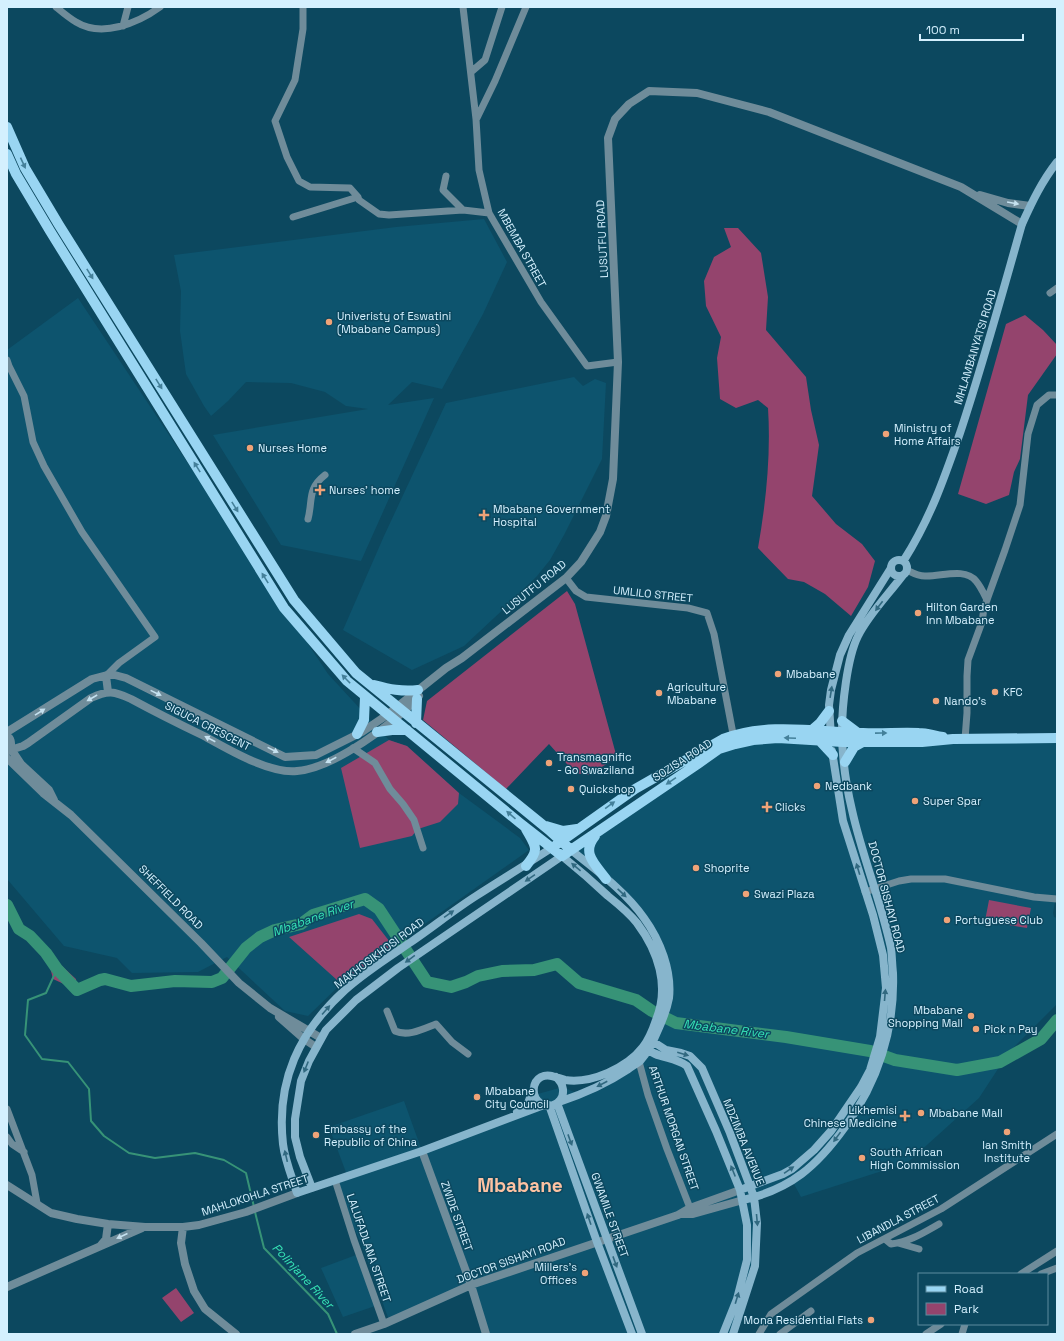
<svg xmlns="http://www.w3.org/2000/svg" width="1064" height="1341" font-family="'Space Grotesk',sans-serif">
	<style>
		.built { fill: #0d546e }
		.green { fill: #94446d }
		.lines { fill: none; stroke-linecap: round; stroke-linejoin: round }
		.stream { stroke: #379377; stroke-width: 2 }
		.river { stroke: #379377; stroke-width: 12 }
		.minor { stroke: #6f8c9a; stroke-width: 7 }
		.tertiary { stroke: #6f8c9a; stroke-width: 8 }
		.secondary { stroke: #87b5cc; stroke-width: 8 }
		.primary { stroke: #99d5f2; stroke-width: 10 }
		.oneway { fill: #44809a }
		.oneway2 { fill: #c5e1ef }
		.oneway3 { fill: #316980 }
		.poi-dot { fill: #efa378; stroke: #0c485f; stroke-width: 1.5 }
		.labels { text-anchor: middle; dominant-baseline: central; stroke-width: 3; stroke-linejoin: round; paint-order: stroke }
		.street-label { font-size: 11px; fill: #d4f0fe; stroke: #0c485f }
		.poi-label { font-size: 11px; fill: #d4f0fe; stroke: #0c485f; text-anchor: start }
		.water-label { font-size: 12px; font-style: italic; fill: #36e3b5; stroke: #0c485f }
		.town-label { font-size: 19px; font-weight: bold; fill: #fdc2a2; stroke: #0c485f }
	</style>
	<rect width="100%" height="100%" fill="#0c485f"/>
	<path class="built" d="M484,219l23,43 -24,52 -41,75 -30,-7 -24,23 46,-7 -73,163 -80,-16 -68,-110 155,-26 -22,-3 -21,-14 -34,-9 -45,-1 -18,19 -17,15 -7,-10 -18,-32 -6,-43 1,-40 -7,-36 222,-28z
		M78,298l250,376 61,66 18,6 52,47 61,45 9,12 -186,132 -35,34 -23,-5 -58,-54 -29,15 -66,1 -15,-15 -53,-12 -57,-67v-529z
		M574,377l9,9 12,-7 11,4 -4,76 -38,76 -14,25 -13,16 -28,28 -45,42 -52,24 -69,-40 41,-94 62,-133z
		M1057,738v153l-4,22 1,4 3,1v86l-48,48 -30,46 -72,65 -106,34 -7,-13 -40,13 1,69 -22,68h-247l-16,-49 -81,35 -28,-77 -17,-37 -6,-27 9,-4 -18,-48 75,-26 18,50 86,-33 26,-23 29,-8 11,5 48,-18 18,-13 29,-79 -24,-63 -74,-69 128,-87 54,-23z
		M356,1255l19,51 -32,11 -22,-49z"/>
	<path class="green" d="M724,228h14l23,25 7,44 -2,33 40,47 5,33 8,35 -7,51 24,28 26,20 13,17 -7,26 -17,29 -26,-22 -21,-12 -16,-3 -30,-31c8,-46 13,-93 10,-140l-10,-8 -22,8 -16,-9 -3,-41 4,-21 -15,-31 -2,-25 10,-24 17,-10z
		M1025,315l18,15 14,15v9l-29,41 -8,64 -6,13 -5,23 -23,9 -28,-10 48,-170z
		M567,591l8,13 42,154 -29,17 -13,-2 -26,-29 -43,45 -83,-69 4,-19z
		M389,740l18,6 52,47 -1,11 -18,18 -22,7 -6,7 -52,12 -19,-80z
		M989,900l42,8 -4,20 -42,-7z
		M359,914l13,5 21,27 -50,36 -6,-2 -48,-43z
		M40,946l36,33 1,11 -24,-11 -3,-12z
		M176,1288l18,25 -13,9 -19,-24z"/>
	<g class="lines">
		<path class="stream" d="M57,969l-11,24 -18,7 -3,35 17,24 26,3 21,27 2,32 13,15 25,17 26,5 40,-5 29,7 22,13 8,34
			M255,1212l9,36 64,66 9,20"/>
		<path class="river" d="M7,905l12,24 11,7 16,17 11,16 20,21 23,-10 5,-1 26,7 44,-5 37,1 10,-4 24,-30 14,-11 15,-7 26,-6 12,-9 52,-16 14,10 48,73 24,5 15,-5 12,-6 24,-5 32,-1 23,-6 22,19 57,17 16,11 24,12 110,14 84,14 25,9 62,10 43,-8 41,-23 16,-19"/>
		<path class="minor" d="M56,7c6,5 13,11 20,15 26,16 62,1 84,-15
			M303,7v22l-8,51 -20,41 12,36 12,24 11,6 40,1 8,9 1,3 20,14 10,1 74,-5 26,3
			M463,7l13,112 3,51 10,43 52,89 46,64 31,-4
			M123,26l5,-19
			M471,72l14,-12 17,-53
			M477,118l18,-37 31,-74
			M446,176l-3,14 20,20
			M293,217l65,-20
			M1050,293l7,-5
			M7,360l2,6 15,30 9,46 11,24 38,66 73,105 -36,26 -13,13
			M308,519c5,-19 -1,-30 17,-44
			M907,570c6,3 11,6 18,6 15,1 40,-9 51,5 5,6 8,13 11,19
			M566,578l10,13 10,6 102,11 19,5 7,21 20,105
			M965,739l2,-26v-37l1,-16 14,-38 2,-14 21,-58 15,-45 8,-71 9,-29 12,-10h8
			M353,748l22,15 15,26 13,15 11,16 9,28
			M865,892l34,-11 12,-2h34l89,18 23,2
			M387,1011l8,20c13,6 28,-2 41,-7l16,18 16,12
			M638,1058l10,37 19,54 23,59
			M7,1109l25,66 5,28
			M7,1137l5,7 12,8
			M335,1180l19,60 30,84
			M885,1239l6,5c18,-2 32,-11 48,-20
			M898,1243l21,6
			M1021,1274l36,-23
			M1041,1274l16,-6
			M759,1334l12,-20 86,-61 84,-44 116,-75
			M780,1334l31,-23
			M926,1334l15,-10
			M962,1334l3,-10"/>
		<path class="tertiary" d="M980,195l28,8 22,3
			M106,676l2,16
			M7,732l85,-53 19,-5 15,4 159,79 31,-2 46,-23 25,-17 59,-47 16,-10 104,-80 15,-16 19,-30 6,-16 7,-37 5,-117 -10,-224 7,-19 14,-15 20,-13 48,2 72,19 192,75 61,37
			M7,736c5,3 4,8 4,13l10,15 28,26 5,10
			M7,751l16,-5 5,-3 63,-45c17,-8 23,-7 40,1 24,13 48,25 73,37 24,13 65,38 93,35 37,-3 98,-48 122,-75
			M7,758l36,35 28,22 130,128 38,40 31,25 51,30
			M279,1017l25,22 12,8
			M422,1151l49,134 15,49
			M7,1185l44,28 26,6 31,5 37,3h38l16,-2 47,-13 51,-19
			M680,1214h13l50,-14
			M183,1227l-2,16 4,21 9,27 11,18 31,25
			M101,1245l5,-6 2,-15
			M7,1287l135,-59
			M355,1334l29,-10 87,-39 207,-70 12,-7 50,-18"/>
		<path class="secondary" d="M891 568a8 8 0 1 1 16 0a8 8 0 1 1-16 0Z
			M904,560c26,-41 40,-81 56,-127 23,-69 42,-139 62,-209 10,-22 20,-43 35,-62
			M831,737l-2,-32 2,-15 9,-35 9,-20 42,-67
			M649,1039l17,11 15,3 9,3 12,12 28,65 24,64 3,26 -2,43 -22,68
			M644,1047c13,12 30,9 43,19l29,65 24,59 7,35v35l-10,39 -14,35
			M559,1102c24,-8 47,-18 68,-32 4,-3 9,-6 13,-9 8,-9 14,-21 18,-31 5,-11 9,-21 11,-32 3,-27 -9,-58 -25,-80 -19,-27 -47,-47 -73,-68
			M557,1103l85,231
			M544,1105l-122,46 -125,42c-5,-16 -12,-32 -14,-49 -7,-63 16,-112 62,-154 20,-18 44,-33 66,-48 22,-15 43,-32 65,-46 25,-16 51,-32 77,-49
			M549,1105l48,137 35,92
			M517,1112l11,-9 5,-13
			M312,1188l-12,-31 -5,-20v-18l6,-38 8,-20 17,-31 30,-30 42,-32 164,-112c16,13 31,26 46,40 10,8 21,17 29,27 21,28 33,63 19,97 -3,9 -7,19 -13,27 -16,21 -52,37 -78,33 -8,-2 -16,-7 -24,-3 -9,5 -10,19 -1,26 16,11 33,-11 16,-26
			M740,1190l43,-16 9,-5 22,-19 17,-19 30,-44 9,-17 10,-33 6,-49 -3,-33 -10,-40 -30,-94 -11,-70
			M743,1200c48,-11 74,-34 102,-73 33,-45 50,-98 48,-154 -1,-9 -1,-17 -2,-25 -10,-47 -29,-92 -39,-138 -6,-25 -10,-53 -10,-79 0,-25 5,-73 16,-95 11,-22 30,-41 45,-61"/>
		<path class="primary" d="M7,127l18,41 34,57 235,375 62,73 193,157 22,20
			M7,154l9,20 34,57 234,377 63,73 173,142 42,33 137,-93 20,-14 16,-5 18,-4 25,-2 65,4h79l31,-3 104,-1
			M374,685c15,4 28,7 44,5
			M842,721l16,12
			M416,723l1,-24
			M812,730l8,-7 9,-12
			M377,732l15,-2h15
			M357,734l7,-14 1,-23
			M819,740l14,15
			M845,762l9,-15 9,-5
			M546,826l17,5 14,-2
			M595,836c-14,17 0,28 11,43
			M556,845l79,-56 88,-50c45,-17 94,-7 140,-6 19,1 37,-1 56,0 8,0 16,3 24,4
			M526,866c14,-17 10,-19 0,-37"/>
	</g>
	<defs><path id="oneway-solid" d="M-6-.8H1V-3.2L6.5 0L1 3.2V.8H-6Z"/></defs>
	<g class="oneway">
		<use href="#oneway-solid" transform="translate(23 163) rotate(65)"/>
		<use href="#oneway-solid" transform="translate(90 274) rotate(58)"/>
		<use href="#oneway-solid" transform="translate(159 384) rotate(58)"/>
		<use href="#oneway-solid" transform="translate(197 467) rotate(-122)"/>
		<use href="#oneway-solid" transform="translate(235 507) rotate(58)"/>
		<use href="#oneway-solid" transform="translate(265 578) rotate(-122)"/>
		<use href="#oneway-solid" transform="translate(346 679) rotate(-134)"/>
		<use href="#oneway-solid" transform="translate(881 733) rotate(-1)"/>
		<use href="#oneway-solid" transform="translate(790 738) rotate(-178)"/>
		<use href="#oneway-solid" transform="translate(671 781) rotate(146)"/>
		<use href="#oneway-solid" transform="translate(610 805) rotate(-36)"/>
		<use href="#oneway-solid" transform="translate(511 815) rotate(-139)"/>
	</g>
	<g class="oneway2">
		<use href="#oneway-solid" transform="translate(1013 203) rotate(10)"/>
		<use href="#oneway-solid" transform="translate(156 693) rotate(26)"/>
		<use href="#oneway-solid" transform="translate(92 698) rotate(150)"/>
		<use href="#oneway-solid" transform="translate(40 712) rotate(-32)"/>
		<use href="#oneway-solid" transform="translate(210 739) rotate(-153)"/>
		<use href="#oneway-solid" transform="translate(273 750) rotate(26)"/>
		<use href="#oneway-solid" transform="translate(331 760) rotate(153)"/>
		<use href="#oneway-solid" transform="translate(122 1236) rotate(156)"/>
	</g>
	<g class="oneway3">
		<use href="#oneway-solid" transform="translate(879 606) rotate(127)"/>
		<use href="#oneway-solid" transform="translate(831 692) rotate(-81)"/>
		<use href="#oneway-solid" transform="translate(576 867) rotate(-140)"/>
		<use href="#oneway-solid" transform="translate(858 869) rotate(-107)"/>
		<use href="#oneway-solid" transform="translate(530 878) rotate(146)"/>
		<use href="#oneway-solid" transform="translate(622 893) rotate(43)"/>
		<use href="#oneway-solid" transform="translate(449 914) rotate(-35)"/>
		<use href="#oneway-solid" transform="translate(410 959) rotate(144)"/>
		<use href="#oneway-solid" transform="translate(885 995) rotate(-85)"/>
		<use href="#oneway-solid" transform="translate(326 1010) rotate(-49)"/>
		<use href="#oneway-solid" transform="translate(683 1054) rotate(16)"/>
		<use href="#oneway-solid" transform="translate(306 1067) rotate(112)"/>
		<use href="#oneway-solid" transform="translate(602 1084) rotate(152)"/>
		<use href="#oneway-solid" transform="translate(837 1137) rotate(126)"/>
		<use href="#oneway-solid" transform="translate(570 1140) rotate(70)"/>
		<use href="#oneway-solid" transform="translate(286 1156) rotate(-103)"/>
		<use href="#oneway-solid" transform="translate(789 1170) rotate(-34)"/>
		<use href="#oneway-solid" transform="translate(733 1171) rotate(-112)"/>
		<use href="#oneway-solid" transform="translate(589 1219) rotate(-109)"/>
		<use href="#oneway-solid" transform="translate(757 1220) rotate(85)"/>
		<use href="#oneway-solid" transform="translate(615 1262) rotate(70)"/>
		<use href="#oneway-solid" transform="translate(737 1298) rotate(-73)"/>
	</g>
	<g class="poi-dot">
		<circle cx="329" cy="322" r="4"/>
		<circle cx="886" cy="434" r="4"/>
		<circle cx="250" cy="448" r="4"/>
		<path d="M318 484h4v4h4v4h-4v4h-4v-4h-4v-4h4z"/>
		<path d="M482 509h4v4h4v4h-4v4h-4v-4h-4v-4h4z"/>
		<circle cx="918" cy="613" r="4"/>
		<circle cx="778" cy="674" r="4"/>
		<circle cx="995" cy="692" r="4"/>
		<circle cx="659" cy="693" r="4"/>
		<circle cx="936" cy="701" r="4"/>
		<circle cx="549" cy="763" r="4"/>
		<circle cx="817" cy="786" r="4"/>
		<circle cx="571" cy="789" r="4"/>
		<circle cx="915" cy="801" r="4"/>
		<path d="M765 801h4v4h4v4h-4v4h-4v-4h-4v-4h4z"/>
		<circle cx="696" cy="868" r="4"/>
		<circle cx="746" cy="894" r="4"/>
		<circle cx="947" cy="920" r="4"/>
		<circle cx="971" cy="1016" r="4"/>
		<circle cx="976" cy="1029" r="4"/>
		<circle cx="477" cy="1097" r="4"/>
		<circle cx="921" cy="1113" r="4"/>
		<path d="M903 1110h4v4h4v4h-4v4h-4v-4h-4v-4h4z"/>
		<circle cx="1007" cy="1132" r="4"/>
		<circle cx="316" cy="1135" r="4"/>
		<circle cx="862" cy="1158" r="4"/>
		<circle cx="585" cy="1273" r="4"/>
		<circle cx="871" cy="1320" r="4"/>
	</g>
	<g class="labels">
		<g class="street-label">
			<text transform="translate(602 239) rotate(-93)">LUSUTFU ROAD</text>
			<text transform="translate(522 248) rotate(61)">MBEMBA STREET</text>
			<text transform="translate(975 347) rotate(-73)">MHLAMBANYATSI ROAD</text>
			<text transform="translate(534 587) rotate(-39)">LUSUTFU ROAD</text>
			<text transform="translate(653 594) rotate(6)">UMLILO STREET</text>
			<text transform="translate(208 726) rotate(27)">SIGUCA CRESCENT</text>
			<text transform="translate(682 760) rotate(-33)">SOZISA ROAD</text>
			<text transform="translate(171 897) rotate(45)">SHEFFIELD ROAD</text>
			<text transform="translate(887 897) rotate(75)">DOCTOR SISHAYI ROAD</text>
			<text transform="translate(379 953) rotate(-37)">MAKHOSIKHOSI ROAD</text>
			<text transform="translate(674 1128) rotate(71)">ARTHUR MORGAN STREET</text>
			<text transform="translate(744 1142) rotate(68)">MDZIMBA AVENUE</text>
			<text transform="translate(255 1195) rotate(-18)">MAHLOKOHLA STREET</text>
			<text transform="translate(610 1215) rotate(70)">GWAMILE STREET</text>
			<text transform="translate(457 1216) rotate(70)">ZWIDE STREET</text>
			<text transform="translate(898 1219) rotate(-28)">LIBANDLA STREET</text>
			<text transform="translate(369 1248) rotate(71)">LALUFADLANA STREET</text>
			<text transform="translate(511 1260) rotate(-20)">DOCTOR SISHAYI ROAD</text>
		</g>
		<g class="poi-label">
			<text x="337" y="316">Univeristy of Eswatini<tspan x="337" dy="13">(Mbabane Campus)</tspan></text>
			<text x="894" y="428">Ministry of<tspan x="894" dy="13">Home Affairs</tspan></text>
			<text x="258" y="448">Nurses Home</text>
			<text x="329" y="490">Nurses' home</text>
			<text x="493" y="509">Mbabane Government<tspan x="493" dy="13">Hospital</tspan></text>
			<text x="926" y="607">Hilton Garden<tspan x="926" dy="13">Inn Mbabane</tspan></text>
			<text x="786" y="674">Mbabane</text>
			<text x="667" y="687">Agriculture<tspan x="667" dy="13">Mbabane</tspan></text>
			<text x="1003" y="692">KFC</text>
			<text x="944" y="701">Nando's</text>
			<text x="557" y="757">Transmagnific<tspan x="557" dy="13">- Go Swaziland</tspan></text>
			<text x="825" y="786">Nedbank</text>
			<text x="579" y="789">Quickshop</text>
			<text x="923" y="801">Super Spar</text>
			<text x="775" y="807">Clicks</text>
			<text x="704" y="868">Shoprite</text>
			<text x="754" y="894">Swazi Plaza</text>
			<text x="955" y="920">Portuguese Club</text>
			<text x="963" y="1010" text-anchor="end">Mbabane<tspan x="963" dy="13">Shopping Mall</tspan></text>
			<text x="984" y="1029">Pick n Pay</text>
			<text x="485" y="1091">Mbabane<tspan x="485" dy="13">City Council</tspan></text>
			<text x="897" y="1110" text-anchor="end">Likhemisi<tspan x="897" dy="13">Chinese Medicine</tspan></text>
			<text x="929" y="1113">Mbabane Mall</text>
			<text x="324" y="1129">Embassy of the<tspan x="324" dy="13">Republic of China</tspan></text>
			<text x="1007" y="1145" text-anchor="middle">Ian Smith<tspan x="1007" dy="13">Institute</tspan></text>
			<text x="870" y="1152">South African<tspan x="870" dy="13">High Commission</tspan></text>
			<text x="577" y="1267" text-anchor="end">Millers's<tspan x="577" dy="13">Offices</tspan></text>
			<text x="863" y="1320" text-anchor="end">Mona Residential Flats</text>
		</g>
		<g class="water-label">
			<text transform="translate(313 918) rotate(-20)">Mbabane River</text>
			<text transform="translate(726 1029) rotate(7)">Mbabane River</text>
			<text transform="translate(303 1276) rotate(47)">Polinjane River</text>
		</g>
		<g class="town-label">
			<text x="520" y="1185">Mbabane</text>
		</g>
	</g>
	<rect width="1064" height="1341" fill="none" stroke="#d4f0fe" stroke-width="16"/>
	<rect x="918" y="1273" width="130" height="52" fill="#0c485f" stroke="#5c8b9f"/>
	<rect x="926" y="1286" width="20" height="6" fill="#99d5f2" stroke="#5c8b9f"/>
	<text x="954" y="1293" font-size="12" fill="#d4f0fe">Road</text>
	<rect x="926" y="1303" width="20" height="12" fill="#94446d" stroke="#5c8b9f"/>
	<text x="954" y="1313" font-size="12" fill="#d4f0fe">Park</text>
	<path d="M920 34v6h103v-6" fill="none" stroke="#d4f0fe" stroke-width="2"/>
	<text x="926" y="34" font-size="12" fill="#d4f0fe" stroke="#0c485f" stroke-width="3" paint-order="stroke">100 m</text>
</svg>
